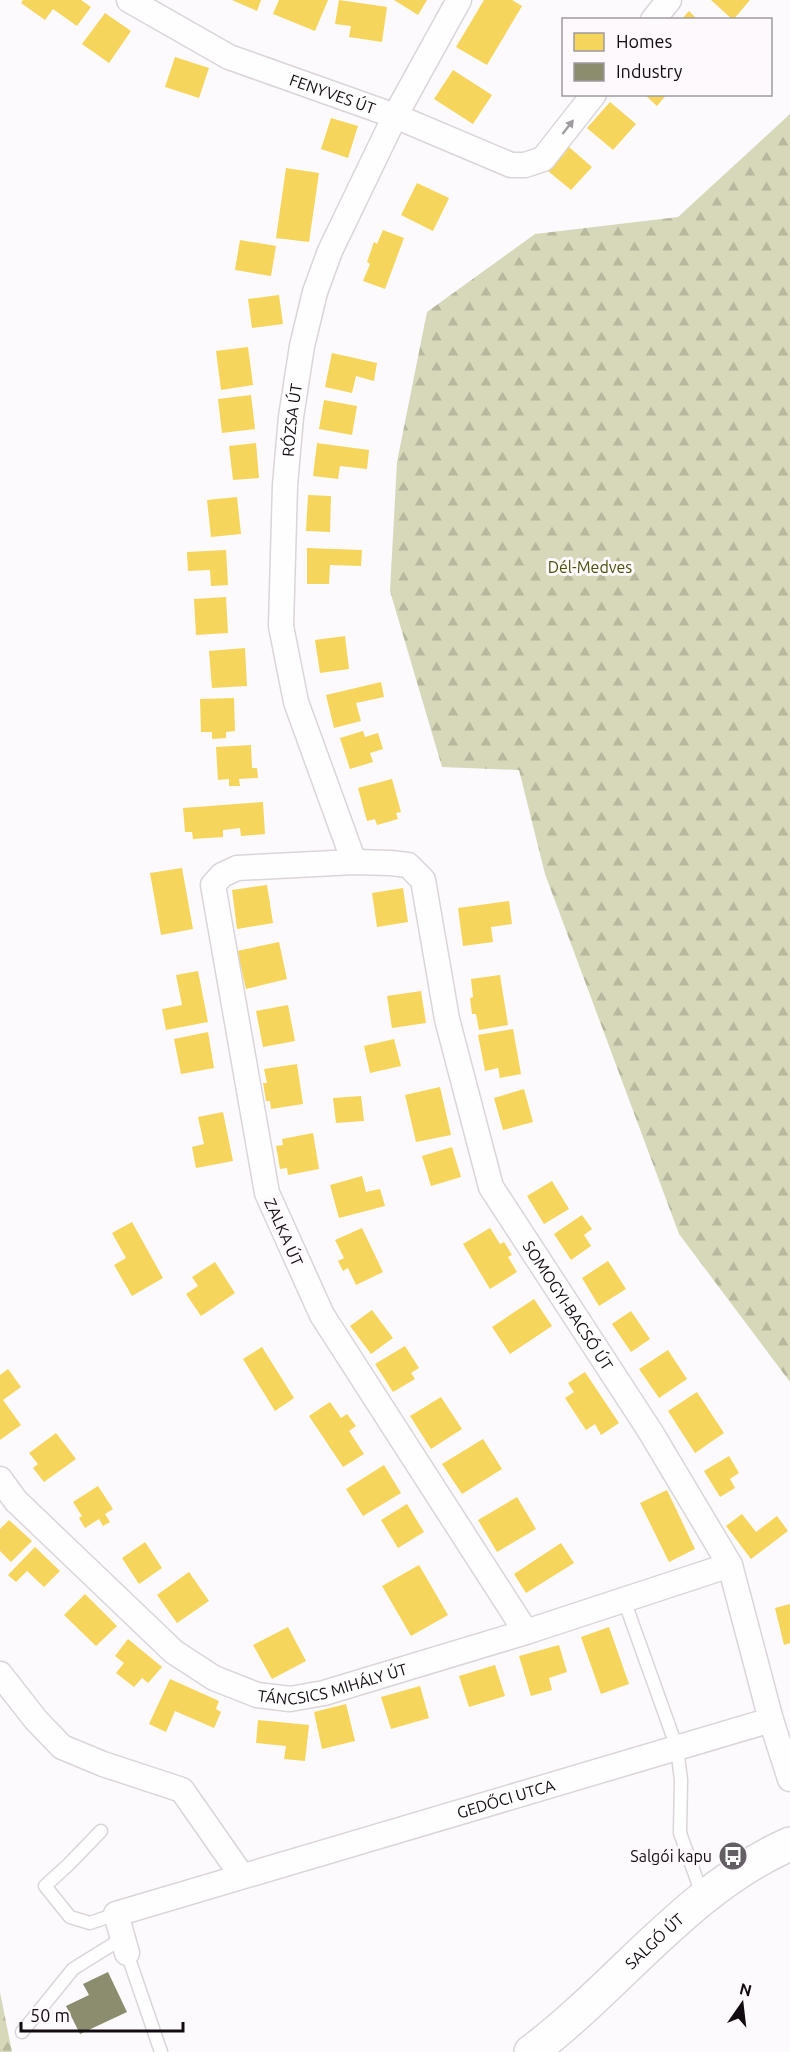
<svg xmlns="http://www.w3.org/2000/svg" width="790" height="2052" font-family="Ubuntu,sans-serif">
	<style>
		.forest { fill: url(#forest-firs) }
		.homes { fill: #f6d55c }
		.industry { fill: #8c8c6e }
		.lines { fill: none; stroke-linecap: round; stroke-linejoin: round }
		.service-casing { stroke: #dad5da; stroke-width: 15 }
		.minor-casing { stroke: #dad5da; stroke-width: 27 }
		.secondary-casing { stroke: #dad5da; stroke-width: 36 }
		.service { stroke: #fffeff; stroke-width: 12 }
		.minor { stroke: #fffeff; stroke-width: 24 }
		.secondary { stroke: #fffeff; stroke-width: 33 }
		.oneway { fill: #a09da0 }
		.labels { text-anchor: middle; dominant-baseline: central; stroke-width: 6; stroke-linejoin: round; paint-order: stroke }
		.street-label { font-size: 16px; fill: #120c12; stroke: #fdf9fd }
		.park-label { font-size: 16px; fill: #4d4f09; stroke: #fdf9fd }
		.poi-label { font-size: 16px; fill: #120c12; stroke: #fdf9fd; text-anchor: end }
	</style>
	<defs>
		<pattern id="forest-firs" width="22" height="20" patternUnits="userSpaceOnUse" patternTransform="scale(1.5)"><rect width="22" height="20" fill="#d7d8b9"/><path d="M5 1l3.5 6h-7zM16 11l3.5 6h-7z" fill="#b8b89e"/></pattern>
	</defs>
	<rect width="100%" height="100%" fill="#fcfafc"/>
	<path class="forest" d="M790,114v1268l-111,-148 -134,-360 -26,-104 -77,-3 -52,-176 7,-129 30,-150 108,-78 143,-17z
		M0,1992l12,60h-12z"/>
	<path class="homes" d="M23,0h58l10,7 -14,19 -24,-17 -8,11 -24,-17z
		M232,0h29l-4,11z
		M279,0h49l-13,31 -42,-17z
		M339,0l48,7 -5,35 -33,-5 2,-11 -16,-2z
		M394,0h33l-9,15z
		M484,0h28l10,6 -35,59 -31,-18z
		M711,0h39l-17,20z
		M689,11l9,9h-17z
		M105,13l26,18 -22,32 -27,-19z
		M175,57l34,11 -10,30 -34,-11z
		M453,70l39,25 -19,29 -39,-25z
		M644,94h23l-10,12z
		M610,102l26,22 -23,26 -26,-22z
		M331,118l27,8 -10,32 -27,-9z
		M569,147l23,20 -21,23 -23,-19z
		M286,168l33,5 -10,69 -33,-4z
		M417,183l32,15 -16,33 -32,-16z
		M383,230l21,8 -19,51 -22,-8 7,-17 -3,-2 7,-20 3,2z
		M240,240l36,6 -5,30 -36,-6z
		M279,295l4,29 -31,4 -4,-29z
		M248,347l5,38 -32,5 -5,-39z
		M332,353l45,10 -3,18 -18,-5 -4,17 -27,-6z
		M251,395l4,34 -33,4 -4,-34z
		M324,400l33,6 -5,29 -33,-6z
		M256,443l3,35 -26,2 -4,-34z
		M317,443l52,7 -2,19 -27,-3 -2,13 -25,-3z
		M308,495l23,1 -1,36 -24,-1z
		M237,497l4,37 -30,3 -4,-37z
		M307,548l55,2 -1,16 -31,-1 -1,19h-22z
		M226,550l2,35 -17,1 -1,-16 -22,1 -1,-19z
		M226,597l2,36 -32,2 -2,-36z
		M345,636l4,33 -29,4 -5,-33z
		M245,648l2,38 -35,2 -3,-37z
		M381,682l3,15 -28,6 5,18 -27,7 -8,-33z
		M234,698l1,33 -9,1v6l-14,1v-7h-11l-1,-33z
		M363,731l2,6 13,-4 5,16 -13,4 3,9 -23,7 -10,-31z
		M251,745l1,23h5l1,10 -19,1 1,7h-11v-7l-11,1 -2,-33z
		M392,779l9,33 -5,1 2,6 -21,6 -2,-6 -8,2 -9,-33z
		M263,802l2,32 -24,2 -1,-8 -17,2v7l-30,2 -1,-7h-7l-2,-24z
		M182,868l11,61 -32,6 -11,-62z
		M267,885l6,38 -36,6 -5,-39z
		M403,888l5,34 -31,5 -5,-34z
		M509,901l3,23 -21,3 2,15 -30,4 -5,-38z
		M279,942l8,37 -41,10 -9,-38z
		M198,971l10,51 -42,8 -4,-21 20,-4 -6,-30z
		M500,975l8,50 -29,5 -3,-16h-4l-2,-16 3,-1 -2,-18z
		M421,991l5,32 -34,5 -5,-32z
		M288,1005l7,36 -32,6 -7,-36z
		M513,1029l8,45 -21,4 -2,-10 -13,3 -7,-36z
		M208,1032l6,36 -33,6 -7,-35z
		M394,1039l7,27 -31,7 -6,-27z
		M297,1064l6,40 -32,5 -1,-8h-4l-3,-18h4l-3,-14z
		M440,1087l11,48 -35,7 -11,-47z
		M524,1089l9,33 -30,8 -9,-32z
		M361,1096l3,25 -28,2 -3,-25z
		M223,1112l10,49 -37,7 -4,-21 12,-3 -6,-27z
		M313,1133l6,36 -31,6 -1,-7 -7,1 -4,-23 7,-1 -1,-6z
		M452,1147l9,30 -30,9 -9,-30z
		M362,1176l4,16 14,-3 5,17 -46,12 -9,-33z
		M552,1181l17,28 -25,15 -17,-28z
		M582,1215l10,14 -8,6 7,11 -20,14 -17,-26z
		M132,1222l31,56 -31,18 -18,-31 12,-7 -14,-25z
		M362,1228l21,44 -27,13 -8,-17 -5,3 -5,-10 6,-3 -9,-18z
		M490,1228l10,16 4,-2 8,13 -4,2 9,15 -27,17 -27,-45z
		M608,1261l18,28 -27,17 -17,-28z
		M215,1262l20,31 -34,23 -15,-22 12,-8 -6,-9z
		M534,1299l18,27 -42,28 -18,-27z
		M372,1310l21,28 -22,16 -21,-28z
		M631,1311l19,28 -19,13 -19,-28z
		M405,1346l14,22 -8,5 4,6 -22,13 -18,-28z
		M262,1347l32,51 -19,13 -32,-52z
		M668,1350l19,29 -28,19 -20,-29z
		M8,1369l13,18 -18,13 18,25 -21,15v-65z
		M585,1372l34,51 -18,12 -6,-11 -9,6 -21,-32 9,-6 -6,-9z
		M697,1392l27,41 -29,20 -27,-42z
		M441,1397l21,32 -31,20 -21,-33z
		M330,1402l11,16 6,-4 9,12 -7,5 15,23 -21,13 -34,-51z
		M56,1433l20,26 -32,23 -11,-14 5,-4 -9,-11z
		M483,1439l19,30 -40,25 -20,-30z
		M729,1456l10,17 -9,6 5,9 -15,9 -16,-26z
		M384,1465l17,28 -38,23 -17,-27z
		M98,1486l15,23 -8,5 5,8 -7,4 -4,-7 -14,9 -6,-10 3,-2 -9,-14z
		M667,1490l28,59 -26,13 -29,-59z
		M517,1497l19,32 -39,23 -19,-32z
		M407,1504l17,28 -26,16 -17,-28z
		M742,1514l14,18 21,-16 11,15 -37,28 -25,-33z
		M9,1520l23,21 -21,21 -11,-11v-22z
		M145,1542l17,26 -23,16 -17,-26z
		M561,1543l13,20 -48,30 -12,-19z
		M35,1547l25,24 -16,16 -17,-16 -11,11 -8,-7z
		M419,1565l29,50 -37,21 -29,-50z
		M189,1572l20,29 -32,22 -20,-28z
		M85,1594l32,32 -21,20 -32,-31z
		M790,1604v39l-6,2 -9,-37z
		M288,1627l18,34 -34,18 -19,-34z
		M609,1627l20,57 -28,10 -20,-57z
		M128,1639l34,28 -14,16 -6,-5 -8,9 -18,-14 8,-10 -9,-7z
		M559,1645l8,27 -18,6 3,12 -21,6 -12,-40z
		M495,1665l10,31 -36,11 -10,-31z
		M170,1679l49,22 -3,8 5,3 -7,16 -39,-17 -9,21 -17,-8z
		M420,1686l9,32 -38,11 -10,-32z
		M346,1704l9,37 -33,8 -8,-37z
		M258,1720l51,5 -4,36 -21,-2 2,-13 -30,-3z"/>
	<path class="industry" d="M108,1972l19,40 -47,22 -14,-28 23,-11 -6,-11z"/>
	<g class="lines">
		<g class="service-casing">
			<path id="service" d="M624,1600l53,148 4,32 -1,53 23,64
				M101,1831l-33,34 -23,21 25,31 20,6 26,-9
				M127,1953l34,99
				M22,2032l51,-63 50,-31"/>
		</g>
		<g class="minor-casing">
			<g id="minor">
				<path id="s1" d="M129,0l100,57 166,59 116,49h14l18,-6 51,-65"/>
				<path d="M653,20l16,-20"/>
				<path id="s2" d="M354,862l-58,-160 -15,-76 4,-141 6,-68 11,-71 13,-54 15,-41 65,-135 64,-116"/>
				<path id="s3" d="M0,1479l16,22 158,151 40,26 43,17 33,4 34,-6 202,-61 204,-67"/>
				<path id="s4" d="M526,1632l-204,-317 -55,-122 -54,-308 9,-10 15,-7 117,-6 37,1 17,2 15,15 24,139 44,168 159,244 80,134 41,155 19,59"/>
				<path d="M0,1674l36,46 26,27 41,17 79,26 60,86"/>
				<path id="s5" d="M127,1953l-11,-39 655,-194"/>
			</g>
		</g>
		<g class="secondary-casing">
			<g id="secondary">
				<path id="s6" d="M531,2052c88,-66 156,-163 259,-208"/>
			</g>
		</g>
		<use href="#service" class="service"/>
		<use href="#minor" class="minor"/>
		<use href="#secondary" class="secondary"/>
	</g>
	<defs><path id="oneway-solid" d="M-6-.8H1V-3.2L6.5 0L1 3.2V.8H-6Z" transform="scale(1.5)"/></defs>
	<use class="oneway" href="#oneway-solid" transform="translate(568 127) rotate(-52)"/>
	<defs>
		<g id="bus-disc" transform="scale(1.5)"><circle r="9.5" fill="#645f64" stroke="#fdf9fd"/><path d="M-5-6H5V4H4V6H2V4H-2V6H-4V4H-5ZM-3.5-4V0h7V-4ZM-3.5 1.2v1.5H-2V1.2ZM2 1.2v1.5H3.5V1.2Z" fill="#fff"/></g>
	</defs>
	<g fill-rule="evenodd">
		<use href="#bus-disc" x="733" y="1856"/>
	</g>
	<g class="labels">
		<g class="street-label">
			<text stroke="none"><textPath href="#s1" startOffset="225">FENYVES ÚT</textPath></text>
			<text stroke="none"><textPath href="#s2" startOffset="454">RÓZSA ÚT</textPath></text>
			<text transform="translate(284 1232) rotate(66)">ZALKA ÚT</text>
			<text stroke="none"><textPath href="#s4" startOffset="1502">SOMOGYI-BACSÓ ÚT</textPath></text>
			<text stroke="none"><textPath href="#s3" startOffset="417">TÁNCSICS MIHÁLY ÚT</textPath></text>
			<text stroke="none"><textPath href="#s5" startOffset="447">GEDŐCI UTCA</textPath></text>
			<text stroke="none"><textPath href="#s6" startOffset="166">SALGÓ ÚT</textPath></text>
		</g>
		<g class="park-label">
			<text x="590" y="567">Dél-Medves</text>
		</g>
		<g class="poi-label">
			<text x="712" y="1856">Salgói kapu</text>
		</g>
	</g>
	<rect x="562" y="18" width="210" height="78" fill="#fdf9fd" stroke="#9f9a9f" stroke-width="1.5"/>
	<rect x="574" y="33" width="30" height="18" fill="#f6d55c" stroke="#9f9a9f" stroke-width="1.5"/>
	<text x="616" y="48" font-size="18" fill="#120c12">Homes</text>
	<rect x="574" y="63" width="30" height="18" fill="#8c8c6e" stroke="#9f9a9f" stroke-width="1.5"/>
	<text x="616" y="78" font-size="18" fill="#120c12">Industry</text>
	<g transform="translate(742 2004) rotate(14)" stroke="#fdf9fd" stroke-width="4.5" paint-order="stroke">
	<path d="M0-4.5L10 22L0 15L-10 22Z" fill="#120c12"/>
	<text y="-9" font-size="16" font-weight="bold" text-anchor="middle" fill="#120c12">N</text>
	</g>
	<path d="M21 2022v9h162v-9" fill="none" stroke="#120c12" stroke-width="3"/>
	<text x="30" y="2022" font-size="18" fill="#120c12" stroke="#fdf9fd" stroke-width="4.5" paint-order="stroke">50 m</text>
</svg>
